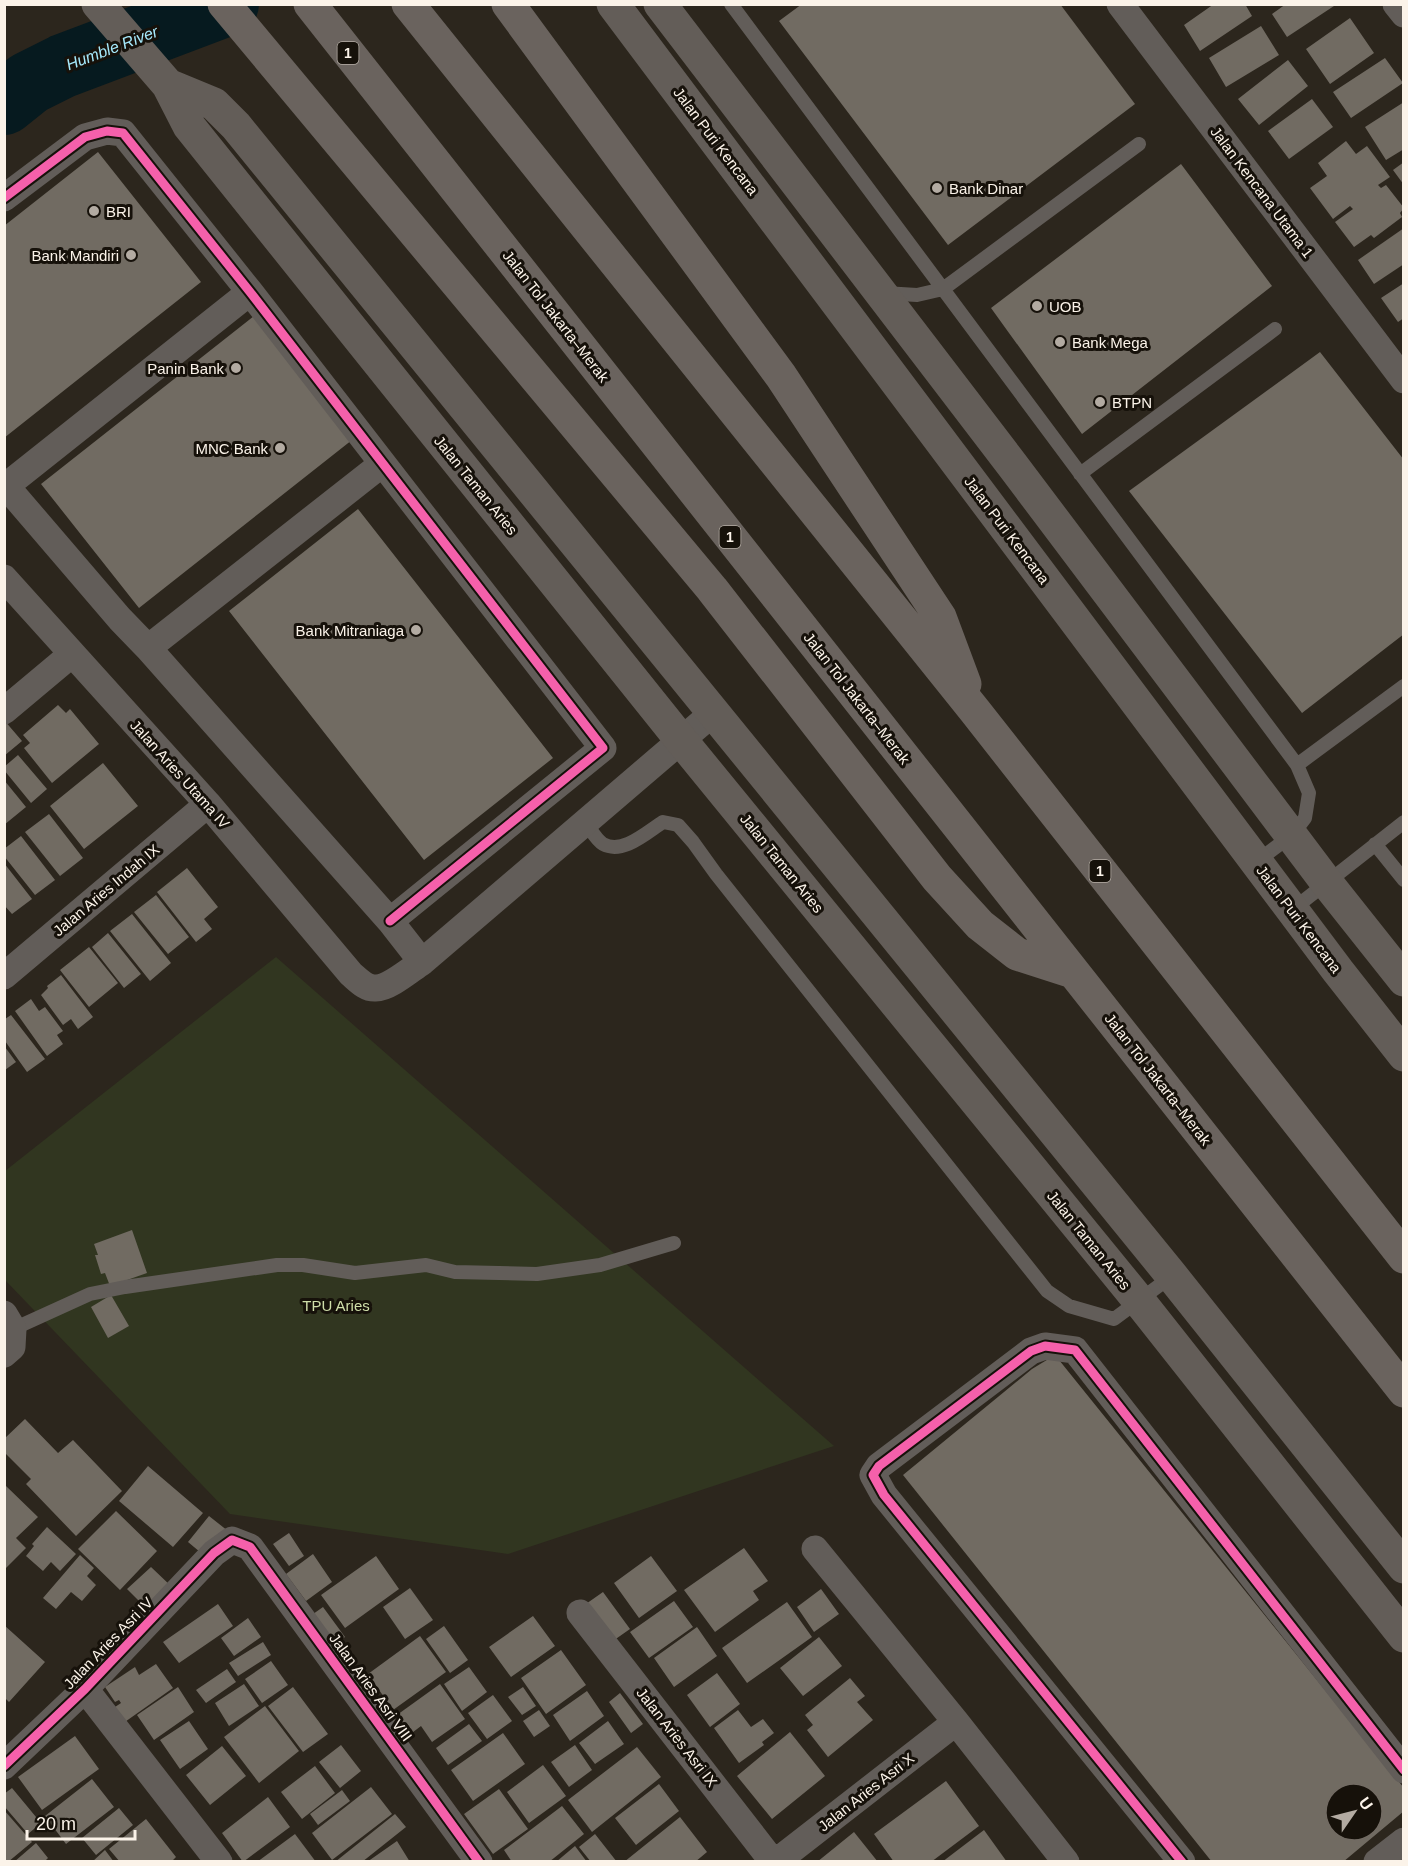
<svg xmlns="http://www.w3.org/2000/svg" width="1408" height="1866" font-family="Helvetica,sans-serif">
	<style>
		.green { fill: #313620 }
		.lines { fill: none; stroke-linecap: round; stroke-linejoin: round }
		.river { stroke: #061a1f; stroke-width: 64 }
		.building { fill: #716b62; fill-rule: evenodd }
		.service { stroke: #625d59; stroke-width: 14 }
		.minor { stroke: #625d59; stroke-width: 27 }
		.primary { stroke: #635d58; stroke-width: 33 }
		.motorway { stroke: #6a635e; stroke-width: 33 }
		.cycleway-casing { stroke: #16110a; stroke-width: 13 }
		.cycleway { stroke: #f560ab; stroke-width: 9 }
		.poi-dot { fill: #b3aba2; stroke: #16110a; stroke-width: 2 }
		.labels { text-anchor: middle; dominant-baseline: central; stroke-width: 6; stroke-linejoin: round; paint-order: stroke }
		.shield { fill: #16110a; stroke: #b6afa6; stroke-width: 1.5 }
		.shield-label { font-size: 14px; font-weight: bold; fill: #fbf3e9 }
		.street-label { font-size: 15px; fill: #fbf3e9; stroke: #16110a }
		.poi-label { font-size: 15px; fill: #fbf3e9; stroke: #16110a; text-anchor: start }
		.park-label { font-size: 15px; fill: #cfdda9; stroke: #16110a }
		.water-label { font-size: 16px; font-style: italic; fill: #a6e9fb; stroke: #16110a }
	</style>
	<rect width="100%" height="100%" fill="#2c261d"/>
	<path class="green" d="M276,957l558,489 -326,108 -278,-40 -225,-234v-109z"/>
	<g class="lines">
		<path class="river" d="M4,103l25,-20 34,-17 164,-62"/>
	</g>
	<path class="building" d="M802,4h258l75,100 -187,141 -169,-224z
		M1214,4h31l7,12 -52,35 -16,-26z
		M1286,4h51l-50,33 -15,-23z
		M1350,18l24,35 -44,31 -24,-35z
		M1261,26l18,29 -53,32 -17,-29z
		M1385,58l18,25 -52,35 -18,-26z
		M1288,60l20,26 -49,39 -21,-26z
		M1312,99l21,28 -44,32 -21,-28z
		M1404,102v47l-18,11 -21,-33z
		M1346,141l10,13 11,-8 23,31 -12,8 3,3 5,-3 18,23 -4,5 2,4 -28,21 -3,-3 -17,12 -19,-25 18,-13 -3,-3 -17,13 -23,-31 17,-12 -9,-13z
		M98,152l103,130 -197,156v-212z
		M1404,162v23l-11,-15z
		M1181,164l91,122 -190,148 -91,-126z
		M1404,228v36l-30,20 -16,-24z
		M1404,283v35l-6,4 -17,-24z
		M254,316l98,124 -213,168 -98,-124z
		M1320,352l84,108v174l-102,79 -173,-222z
		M358,509l195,249 -129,102 -195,-249z
		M58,705l8,8 4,-4 29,35 -47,39 -28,-35 6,-5 -7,-8z
		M4,720l18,21 -18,15z
		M18,755l29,34 -16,14 -27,-33v-3z
		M103,763l35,43 -54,43 -34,-43z
		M4,780l22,27 -22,18z
		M49,814l34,44 -23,18 -35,-44z
		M21,836l34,44 -20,15 -31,-39v-7z
		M4,863l28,36 -20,15 -8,-9z
		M187,868l31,39 -14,12 8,10 -16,13 -39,-50z
		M156,895l33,42 -21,17 -34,-42z
		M132,914l39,49 -21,18 -40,-50z
		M108,933l33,41 -17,14 -32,-41z
		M89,947l29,36 -29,24 -29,-37z
		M61,975l32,42 -15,12 -7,-10 -8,6 -22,-30 7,-7 -1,-2z
		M31,999l8,12 6,-4 18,24 -6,4 6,9 -16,12 -32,-45z
		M11,1015l34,44 -18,13 -22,-31v-22z
		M5,1047l11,15 -11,8z
		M132,1230l15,43 -37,13 -5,-13 -4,1 -6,-19h3l-4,-11z
		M111,1295l18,31 -21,12 -17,-31z
		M1055,1355l349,433v23l-61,51h-131l-309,-387 129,-106zM1336,1794h36v36h-36z
		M25,1419l33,34 15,-13 49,51 -46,45 -50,-52 5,-5 -27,-27v-13z
		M148,1466l55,47 -30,34 -54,-46z
		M6,1486l32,31 -22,21 10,10 -22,22v-82z
		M116,1511l41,40 -37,39 -42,-41z
		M209,1516l19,15 -22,26 -18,-15z
		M47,1527l29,27 -16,17 -9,-9 -8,9 -17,-15 8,-10 -2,-2z
		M289,1533l15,23 -15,10 -16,-22z
		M744,1548l24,33 -15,10 6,9 -44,32 -31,-42z
		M313,1554l19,28 -26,19 -20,-27z
		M80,1555l14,13 -7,8 9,9 -14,16 -11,-9 -15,17 -13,-11z
		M376,1556l23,33 -54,39 -24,-33z
		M651,1556l26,35 -38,27 -25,-35z
		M151,1567l21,20 -24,23 -21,-21z
		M410,1588l23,32 -28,19 -22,-32z
		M821,1589l18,25 -25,18 -17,-25z
		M603,1592l27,37 -20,14 -27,-37z
		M674,1601l19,26 -44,31 -19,-26z
		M787,1602l25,35 -65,46 -25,-35z
		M218,1604l15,22 -54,37 -16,-21z
		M323,1607l22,30 -18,12 -21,-30z
		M533,1616l22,30 -44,31 -22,-30z
		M248,1618l13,19 -27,19 -13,-18z
		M4,1625l41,37 -36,40 -5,-5z
		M444,1626l24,34 -18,13 -24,-34z
		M697,1627l20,29 -43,31 -20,-29z
		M420,1636l26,36 -53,38 -25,-36z
		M819,1637l23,29 -39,30 -23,-28z
		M263,1642l8,13 -33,21 -9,-13z
		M561,1650l25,35 -40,29 -25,-36z
		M271,1661l17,24 -26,18 -17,-24z
		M156,1664l17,24 -51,36 -10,-15 9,-6 -2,-3 -4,2 -10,-15 30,-20 4,8z
		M469,1667l18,25 -25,19 -18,-27z
		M227,1669l9,13 -30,21 -10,-13z
		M717,1673l23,31 -30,23 -23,-32z
		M850,1678l15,18 -8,6 16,18 -45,37 -21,-27 6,-5 -8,-10z
		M244,1684l15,22 -30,20 -14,-23z
		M440,1684l25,35 -33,23 -11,-16 -17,13 -14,-19z
		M178,1687l16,25 -40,28 -17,-25z
		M293,1687l35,47 -25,18 -35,-46z
		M523,1687l13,19 -14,9 -14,-18z
		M587,1691l17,25 -34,25 -17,-26z
		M620,1693l23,31 -12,9 -22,-31z
		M493,1695l19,26 -25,18 -19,-26z
		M265,1706l34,45 -40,32 -35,-46z
		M539,1710l11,16 -16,11 -11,-16z
		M738,1710l13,17 12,-8 11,14 -12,9 2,3 -25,18 -25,-35z
		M189,1721l19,28 -28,20 -20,-29z
		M608,1721l16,23 -29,20 -16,-21z
		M469,1724l13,17 -34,24 -12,-17z
		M790,1732l35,44 -53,43 -35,-43z
		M503,1733l22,31 -52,37 -22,-31z
		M75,1736l24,33 -57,41 -24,-33z
		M341,1745l20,26 -21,17 -21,-26z
		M575,1745l17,25 -23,17 -18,-25z
		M222,1746l24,30 -36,29 -24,-30z
		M637,1747l24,30 -69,55 -24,-32z
		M543,1765l23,31 -37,27 -22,-31z
		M315,1766l20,27 -33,26 -21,-27z
		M92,1779l22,28 -48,37 -21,-28z
		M946,1781l33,45 -48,36h-37l-20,-28z
		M659,1784l20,27 -43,34 -21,-27z
		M371,1787l21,27 -60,46 -20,-27z
		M12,1788l29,35 -13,11 -24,-28v-12z
		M499,1789l29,40 -35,25 -29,-40z
		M342,1790l8,11 -32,24 -8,-11z
		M268,1797l22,30 -47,35 -21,-29z
		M562,1806l22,28 -35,28h-37l-8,-12z
		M119,1808l14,17 -37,30 -14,-17z
		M4,1810l28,32 -24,20h-4z
		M395,1814l11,13 -44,35h-27z
		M680,1817l27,35 -12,10h-71z
		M146,1819l30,38 -5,5h-51l-11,-13z
		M984,1830l23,32h-65z
		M854,1832l24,30h-61z
		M295,1834l21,28h-59z
		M595,1834l22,28h-26l-12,-15z
		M397,1841l13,21h-43z
		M36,1843l12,15 -4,4h-30z
		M575,1846l12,16h-31z
		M105,1850l9,12h-22z"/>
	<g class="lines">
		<path class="service" d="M731,4l566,761 107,-79
			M884,293l33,2 26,-6 196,-145
			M1080,474l195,-145
			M585,822c5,6 11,18 18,22 20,11 44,-12 60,-22l15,3 15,17 23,32 331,417 22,15 45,13 58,-43
			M1375,844l29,36
			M1256,862l36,-27 13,-17 4,-25 -12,-28
			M1292,910l112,-88
			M13,1329l77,-35 35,-7 152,-22h26l52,8 71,-8 29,7 82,2 63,-9 74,-22"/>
		<path class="minor" d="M1120,4l284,376
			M1396,4l8,10
			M4,198l81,-61 22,-6 16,2 127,159 353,456 -213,173
			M382,464l-234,184 242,273 32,41
			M4,578l204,226 143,170c7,6 15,15 25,14 13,0 35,-19 46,-26l291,-249
			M148,648l-28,-29 -114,-133 244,-194
			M4,711l68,-57
			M4,976l204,-172
			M4,1314l9,15 -1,18 -8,7
			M815,1549l141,173 110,140
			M580,1613l193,249
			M85,1689l134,173
			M4,1766l81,-77 129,-136 18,-13 18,7 229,315
			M776,1862l180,-140
			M1182,1862l-298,-367 -11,-20 6,-9 152,-115 14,-5 30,4 329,420
			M1377,1862l27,-21"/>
		<path class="primary" d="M98,4l70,81 21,41 492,614 459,562 264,334
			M613,4l725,967 66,84
			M660,4l353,462 314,417 77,97
			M168,85l46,19 22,22 936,1150 232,291"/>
		<path class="motorway" d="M224,4l488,585 225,289 43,47 37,29 56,18
			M310,4l1094,1387
			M408,4l567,707 429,546
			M508,4l273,372 159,241 25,67"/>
		<g class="cycleway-casing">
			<path id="cycleway" d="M4,198l81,-61 22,-6 16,2 127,159 353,456 -213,173
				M4,1766l81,-77 129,-136 18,-13 18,7 229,315
				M1182,1862l-298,-367 -11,-20 6,-9 152,-115 14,-5 30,4 329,420"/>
		</g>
		<use href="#cycleway" class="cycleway"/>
	</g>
	<g class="poi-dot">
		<circle cx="937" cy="188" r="6"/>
		<circle cx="94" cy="211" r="6"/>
		<circle cx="131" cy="255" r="6"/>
		<circle cx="1037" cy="306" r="6"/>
		<circle cx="1060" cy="342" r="6"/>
		<circle cx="236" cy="368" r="6"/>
		<circle cx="1100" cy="402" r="6"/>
		<circle cx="280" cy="448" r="6"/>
		<circle cx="416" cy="630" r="6"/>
	</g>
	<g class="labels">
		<g class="shield">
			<rect x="337.5" y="42" width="21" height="22" rx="4.5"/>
			<rect x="719.5" y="526" width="21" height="22" rx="4.5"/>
			<rect x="1089.5" y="860" width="21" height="22" rx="4.5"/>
		</g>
		<g class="shield-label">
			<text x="348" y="53">1</text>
			<text x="730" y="537">1</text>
			<text x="1100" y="871">1</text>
		</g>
		<g class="street-label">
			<text transform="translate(716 141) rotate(53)">Jalan Puri Kencana</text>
			<text transform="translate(1262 192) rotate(53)">Jalan Kencana Utama 1</text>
			<text transform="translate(556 316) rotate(52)">Jalan Tol Jakarta–Merak</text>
			<text transform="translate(476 485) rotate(51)">Jalan Taman Aries</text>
			<text transform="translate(1007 530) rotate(53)">Jalan Puri Kencana</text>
			<text transform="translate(857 698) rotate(52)">Jalan Tol Jakarta–Merak</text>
			<text transform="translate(180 774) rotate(48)">Jalan Aries Utama IV</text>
			<text transform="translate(782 863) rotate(51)">Jalan Taman Aries</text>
			<text transform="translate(106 890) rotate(-40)">Jalan Aries Indah IX</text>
			<text transform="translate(1299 919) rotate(53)">Jalan Puri Kencana</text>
			<text transform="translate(1158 1079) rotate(52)">Jalan Tol Jakarta–Merak</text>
			<text transform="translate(1089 1240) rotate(51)">Jalan Taman Aries</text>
			<text transform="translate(108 1643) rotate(-46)">Jalan Aries Asri IV</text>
			<text transform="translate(371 1687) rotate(54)">Jalan Aries Asri VIII</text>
			<text transform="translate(677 1737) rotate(52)">Jalan Aries Asri IX</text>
			<text transform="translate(866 1792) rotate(-38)">Jalan Aries Asri X</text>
		</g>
		<g class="poi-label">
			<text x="949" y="188">Bank Dinar</text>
			<text x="106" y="211">BRI</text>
			<text x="119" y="255" text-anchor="end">Bank Mandiri</text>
			<text x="1049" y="306">UOB</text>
			<text x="1072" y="342">Bank Mega</text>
			<text x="224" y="368" text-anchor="end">Panin Bank</text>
			<text x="1112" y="402">BTPN</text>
			<text x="268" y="448" text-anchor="end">MNC Bank</text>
			<text x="404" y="630" text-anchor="end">Bank Mitraniaga</text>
		</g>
		<g class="park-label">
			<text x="336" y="1305">TPU Aries</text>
		</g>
		<g class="water-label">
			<text transform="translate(112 48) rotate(-21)">Humble River</text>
		</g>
	</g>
	<rect width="1408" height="1866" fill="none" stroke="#fbf3e9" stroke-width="12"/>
	<g transform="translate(1354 1812) rotate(55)"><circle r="28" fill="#16110a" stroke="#726b63" stroke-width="1.5"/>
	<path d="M0-4.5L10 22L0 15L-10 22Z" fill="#b3aba2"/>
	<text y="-9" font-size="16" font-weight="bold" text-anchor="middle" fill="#fbf3e9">U</text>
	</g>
	<path d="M27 1830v9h108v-9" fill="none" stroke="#fbf3e9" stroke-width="3"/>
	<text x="36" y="1830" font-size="18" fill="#fbf3e9" stroke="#16110a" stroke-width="4.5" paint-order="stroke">20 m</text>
</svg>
